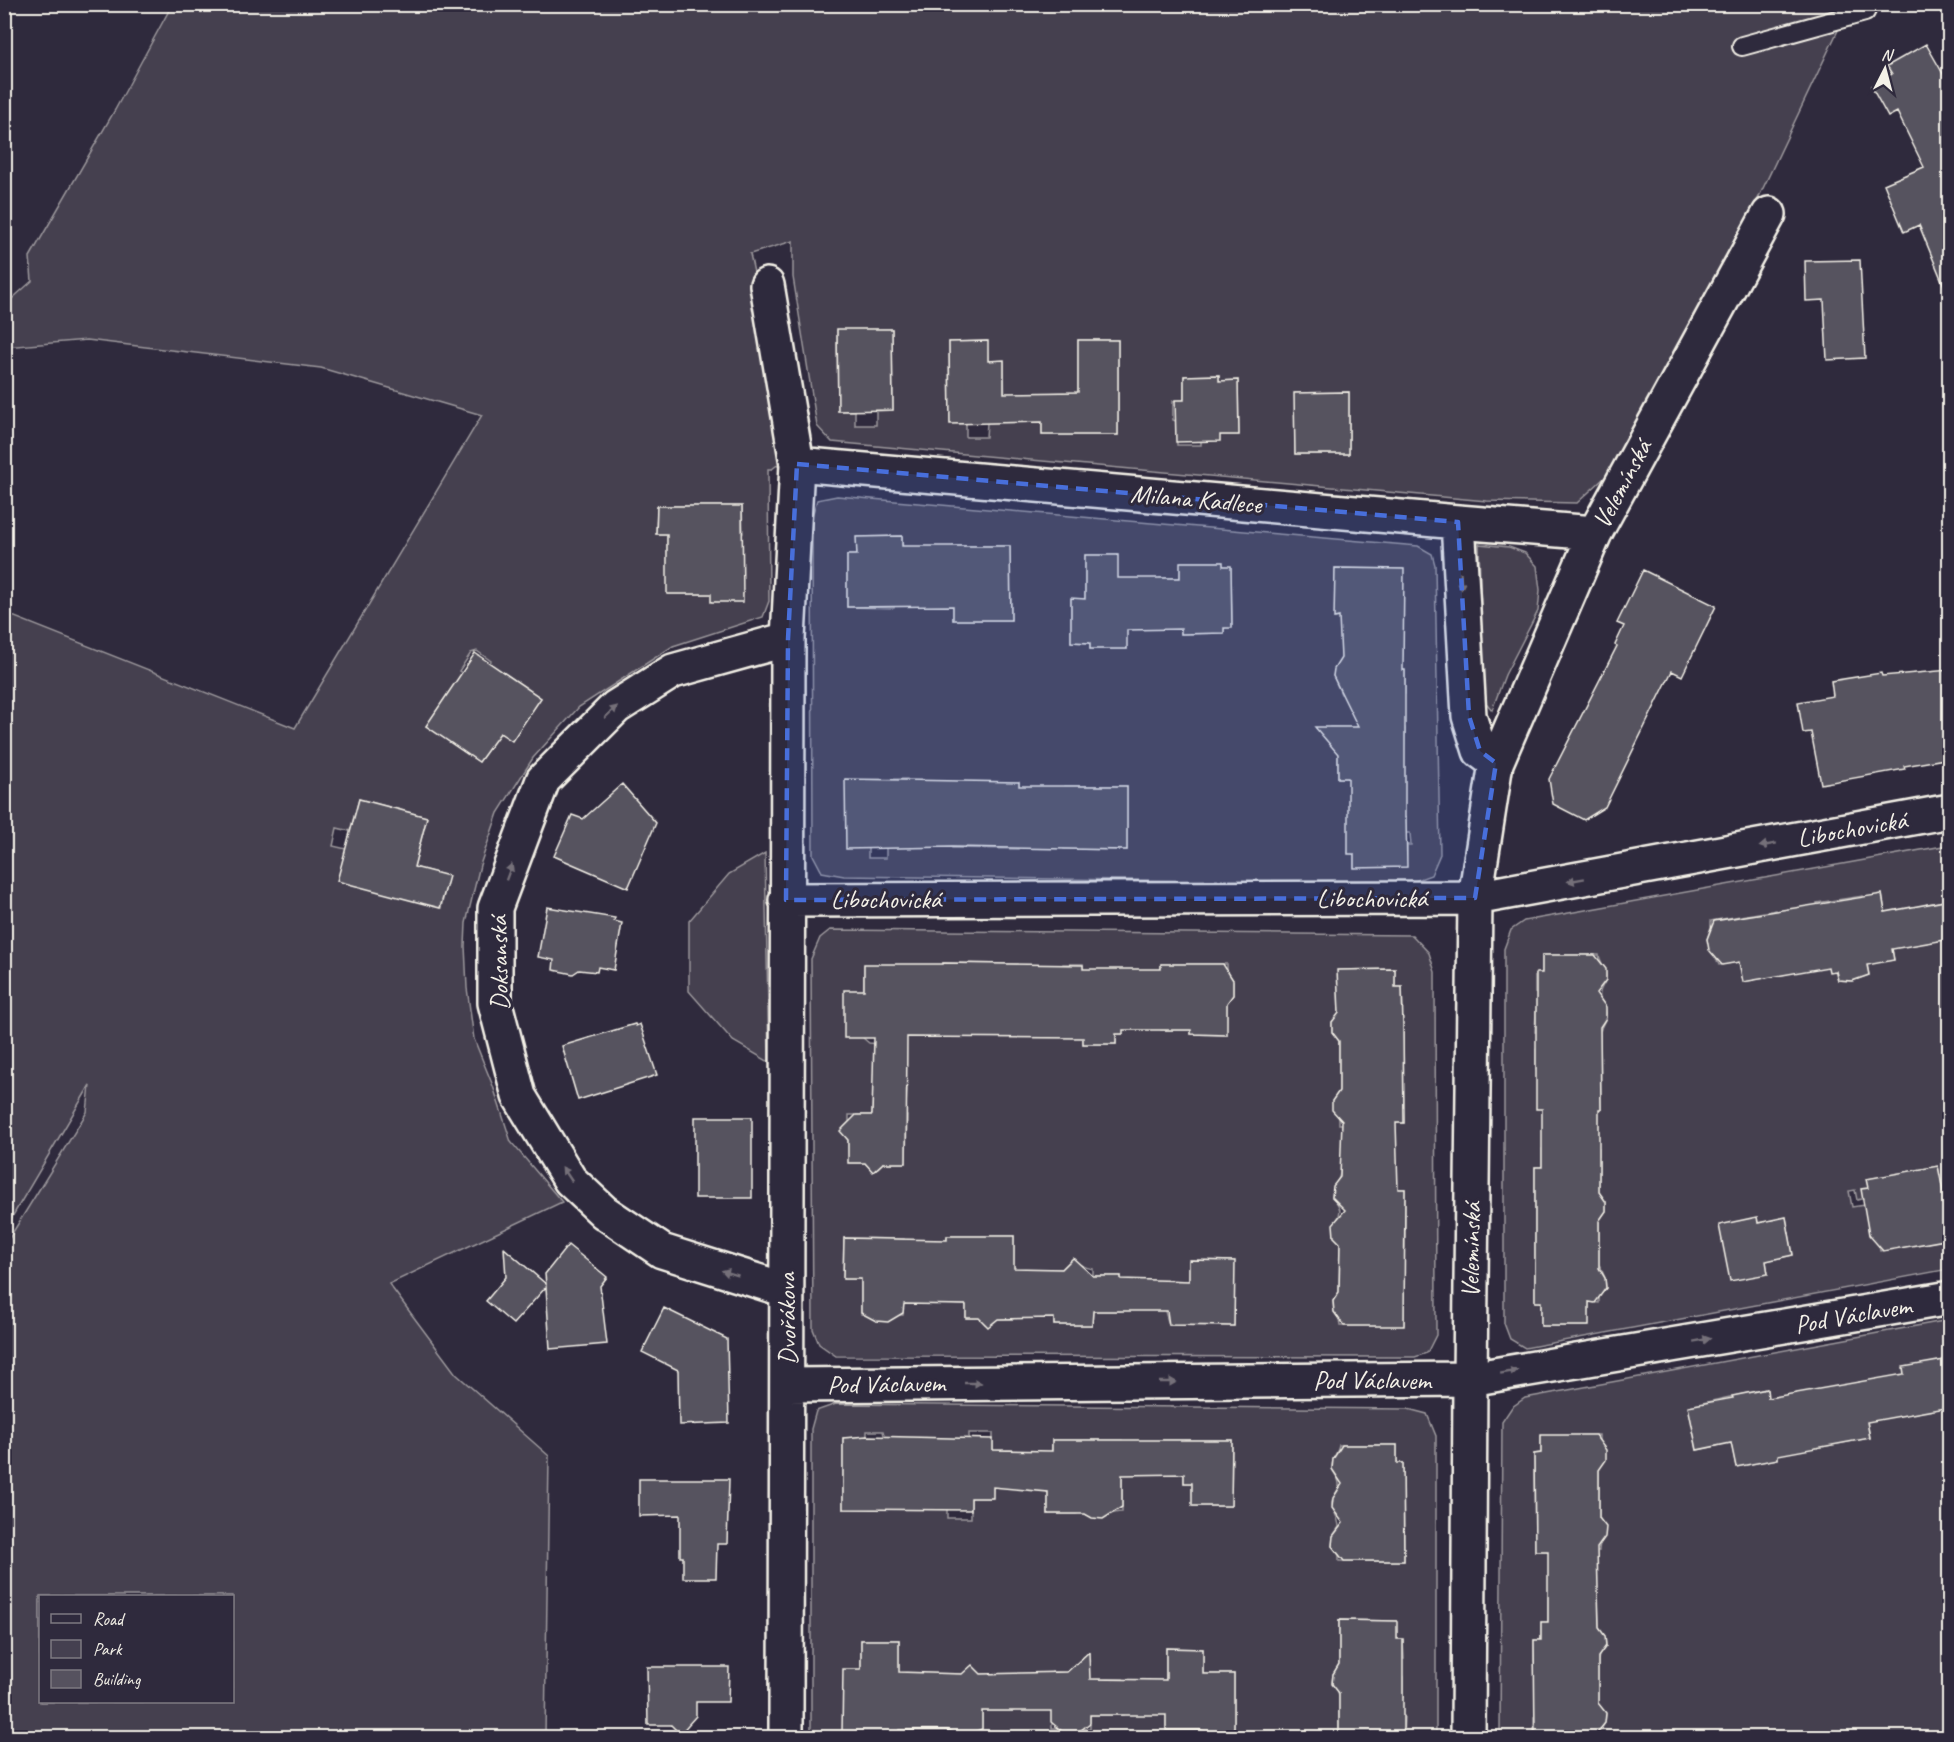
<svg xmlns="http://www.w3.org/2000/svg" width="1954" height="1742" font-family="Caveat,sans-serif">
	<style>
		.green { fill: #454050; stroke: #9c989c; stroke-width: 1.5; fill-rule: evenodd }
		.building { fill: #56525f; stroke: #f4f1e8; stroke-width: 1.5 }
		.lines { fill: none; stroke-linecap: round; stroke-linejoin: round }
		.lane-casing { stroke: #f4f1e8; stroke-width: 22 }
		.street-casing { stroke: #f4f1e8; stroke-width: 38 }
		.lane { stroke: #2f2a3d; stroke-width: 18 }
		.street { stroke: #2f2a3d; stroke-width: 33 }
		.oneway { fill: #747079 }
		.marked { fill: #486fdb; fill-opacity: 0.2; stroke: #486fdb; stroke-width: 4.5; stroke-dasharray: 12 8; stroke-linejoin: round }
		.labels { text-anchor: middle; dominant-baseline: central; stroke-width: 6; stroke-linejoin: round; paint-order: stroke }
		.street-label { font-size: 26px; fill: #f4f1e8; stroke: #2f2a3d }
	</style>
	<rect width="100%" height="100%" fill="#2f2a3d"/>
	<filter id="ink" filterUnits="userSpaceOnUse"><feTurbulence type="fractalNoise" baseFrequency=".0167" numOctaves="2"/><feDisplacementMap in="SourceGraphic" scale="12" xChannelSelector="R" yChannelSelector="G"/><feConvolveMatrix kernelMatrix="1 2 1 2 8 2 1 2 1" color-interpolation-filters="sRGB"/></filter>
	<g filter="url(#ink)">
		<path class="green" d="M172,5h1678l-208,438 -65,60 -90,-2 -655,-59 -15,-16 -24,-149v-36l-43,13 43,199 -21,16h-4l1,132 -6,16 -90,29 -94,61 -46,51 -35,55 -18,52 -14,58 -1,23 2,42 7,51 19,47 18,56 51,60 -173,82 67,90 93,82 -4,281h-540v-492l82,-133 3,-27 -85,144v-616l290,115 187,-313 -161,-47 -234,-28 -82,7v-42l27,-24 -2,-24 85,-147zM892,329l1,81 -17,1v14h-21v-14h-17l-1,-81zM1078,340h40v95h-76v-42l36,-1zM987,341l1,20h16l1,61 -18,1 -1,14h-20v-13l-16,-1 -1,-81zM1219,375v6l19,-1 1,55h-19l-19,6v4h-24l-1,-24 -3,-1v-19l11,-1v-24zM1349,392v62h-54v-61zM657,506h85l1,27 -32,61h-43l-1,-60h-11zM477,651l14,10 -1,2 51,35 -29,42 -12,-7 -21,29 -53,-36 36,-53 -3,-2 12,-18zM359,799l68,18 -13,50 34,9 -7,32 -95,-59 -13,-3 4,-18 13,3zM40,1596h192v106h-192z
			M837,496l581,50 14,8 3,11 5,289 -9,21 -25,9 -562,-8 -22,-4 -9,-17 -1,-339 5,-16zM902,536l1,18 -9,54 -47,-1v-52h10v-18zM953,546h57l1,74h-58zM1085,555h32l1,43 9,51h-37v-6l-19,-1v-43h14zM1181,562h41l1,4 8,1 1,60 -8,1v5l-43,1v-5l-21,-51h20zM1335,568l68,1v86l-5,15 7,1v23h-64l-8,-18 8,-16 1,-43 -7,1zM1330,727l75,1 -3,90h4v15h4l1,12h-4l-1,22h-52v-13l-6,-1 16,-75h-26v-24zM907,779l1,68 -22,1v10h-18v-10l-22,-68zM1019,782l-1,67 -66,-1v-6zM1064,786h63v64l-63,-1z
			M1479,544l30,3 16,6 12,13 3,24 -2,21 -33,64 -13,35 -9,-11z
			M1949,845v55l-22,4 22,35v287l-11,-60 -71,13 2,18 -12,3 -2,-10 -6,1 3,16 19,-3 9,47 69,-12v30l-424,79 -15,-9 -6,-16v-374l7,-19 13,-9zM1882,894l12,66 -27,3 2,12 -17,6 -14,-1 -18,-56 -3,-21 46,-7 1,2zM1776,910l11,64 -44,8 -4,-20 -20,3 -12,-26 4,-12v-6zM1542,955h57c1,8 10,16 6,26 -2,6 -7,9 -5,17 2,7 8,9 6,17 0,6 -5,10 -6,17l1,77 -65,-39v-20l6,-18h-7l1,-20 6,-18 -7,-1v-19l7,-1zM1599,1148v44l7,10v9l-7,10v43l6,14 1,10 -7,9v6l-10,-1 -1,24h-47v-24h-6v-135h7v-18zM1757,1217l1,6 28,-5 7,37 -27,6 2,13z
			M765,853l4,209 -36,-21 -44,-50v-70l40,-47z
			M830,930l582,5 17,18 6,19 1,363 -9,18 -12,4 -579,-1 -17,-12 -6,-15 -2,-370 9,-21zM943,963l74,1 -1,73h-74zM864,964l15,80 -10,-1 -6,-5zM1063,964h20v5l40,65h-7v10h-33v-6l-21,-29zM1161,964h66v8l6,8v15l-6,8 -1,32 -35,-1v-4h-30zM1395,969v18h7l1,20 -7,18h7l1,98 -65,1v-6l-7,-17 7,-10v-50l-7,-9v-10l7,-8 -1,-44zM873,1089h34l-1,17 -16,9 17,1 -1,47h-23l-5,5h-8l-5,-5h-16l-1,-23 -4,-5v-8l5,-5v-7h23zM1340,1172l58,17h7v59l-8,1 7,56v20l-64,1 -1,-7 -5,-7 -1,-11 6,-9 1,-49 -6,-6c-1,-20 15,-23 -2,-40 1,-13 8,-16 8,-25zM947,1236h67l-1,83h-15l-6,5h-7l-5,-6h-14v-13l-19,-1zM844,1238l60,1 -1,76 -42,-1v-35h-18zM1190,1260l44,1v65l-65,-1 -5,-17 5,-28 20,1zM1069,1262c10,0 14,6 24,7v7h28v35h-28l-1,14h-38v-56h8z
			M1949,1320v35l-3,1v3l-5,1 2,15 7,2 -1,360h-350v-5l6,-9 1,-9 -8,-10v-43l1,-6 7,-9 -1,-10 -6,-8 -1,-30 -50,-1v25h-7v18h-7v20l7,56 -7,1v20l-34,1 2,-316 10,-15 13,-9zM1766,1389l12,70 -42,8 -6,-32 -14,3 1,8 -20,4 -8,-44zM1867,1420l3,18 -54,10zM1599,1435v83c15,21 -1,17 0,33h-64l-1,-97 7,-1v-17z
			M836,1404l572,5 19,5 9,22v301l-625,1v-309l5,-18zM867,1431h16l20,78h-60v-71l24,-1zM969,1433h24v17h20l-20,37 -1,11h-21v20h-24v-40l22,-39zM1052,1440h70v72c-20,0 -17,14 -40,0l-6,2h-28v-22h-1l4,-23zM1162,1440h70l-1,66h-38l-1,-23h-8v-9l-22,-1zM1339,1445h58v18h6l1,98h-65v-6l-7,-9 1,-10 6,-9c0,-9 -6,-15 -7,-23 0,-8 6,-11 7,-18 1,-8 -5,-11 -7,-18 -1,-9 6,-15 7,-23zM1339,1620l57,1 1,18 6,1 1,19h-7l6,18v20l-7,1 1,17 7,1 -1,21 -64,-1v-38l-1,-7 -6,-8 1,-9 6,-9zM861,1640h38l-1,94h-55l18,-65zM1166,1648l37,1v25h31v56h-7l-6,4h-11l-7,-4 -37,-1zM1052,1672h15l23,7h33v36h-33v13c-10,0 -13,7 -24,7l-8,-7h-6zM945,1674h69v37h-32v19c-8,0 -12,5 -21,4 -7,-1 -8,-4 -16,-4z"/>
		<path class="building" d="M1926,44l24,42 -1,212 -30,-73 -15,7 -20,-48 40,-17 -27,-55 -9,5 -17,-31 21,-12 -5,-8z
			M1860,260l5,98 -38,2 -3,-60 -18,1 -1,-40z
			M837,329h55l1,81 -55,1z
			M1078,340h40v95h-76v-13l-92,2 -1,-82 39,-1v20l16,-1v33l74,-1z
			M1219,375v6l19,-1 1,55h-19v6l-44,1 -1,-42h9v-24z
			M1349,392v62h-54l-1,-61z
			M657,506h85l1,96h-32v-8h-44v-60h-11z
			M902,536v10h108l1,74h-58v-14l-106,1v-52h10l-1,-18z
			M1085,555h33v23h62v-16h43v4h8l1,62h-8v5l-43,1v-5l-54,1v19h-37v-6l-19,-1v-44l14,1z
			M1335,568l69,1 -1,101h2v148h1l1,49 -53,1v-14h-6v-76h-10v-24l-23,-27h43l-25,-51 1,-7 7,-11 -2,-41 -5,1z
			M1643,570l73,36 -34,70 -10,-5 -67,136 -21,13 -31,-16 -4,-25 68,-133 -2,-1 9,-19 -7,-3z
			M475,653l66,45 -29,43 -12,-8 -21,29 -53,-36z
			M1950,670v88l-46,8 1,3 -84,15 -10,-52 -8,1 -5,-31 35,-6 -2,-15 50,-8 1,3z
			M845,779l174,3v4h108v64l-175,-3 -106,2z
			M622,784l34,39 -28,65 -74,-32 18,-41 11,4z
			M359,799l68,18 -13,50 35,9 -9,32 -103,-27z
			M1882,894l3,18 65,-12v39l-58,10 2,11 -27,5 2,10 -17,6 -14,-1 -2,-9 -7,1 -1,-5 -85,15 -4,-20 -17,3 -13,-15 -2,-11 7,-18z
			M547,907l68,11 -1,3 8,2 -8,47 -16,-3 -1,5 -18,-2 -6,4 -20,-4 1,-10 -16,-3z
			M1542,955h53l11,14v11l-10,13 10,14v11l-6,9 1,82h-2v83l7,10v9l-7,10v47l6,10 1,10 -11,15 -6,-1v24h-48v-24h-6v-135h7v-58h-6v-136h6z
			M943,963l140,2v4h78v-5h62l10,16v15l-6,8v32l-36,-1v-4h-68v4h-7v10h-33v-6l-176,-1 -1,126h-23l-10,9 -8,-9h-17v-23l-8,-9 16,-16h16l2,-77h-30v-48h20v-26h79z
			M1395,969v18h7l1,40 1,96h-8l2,66h7l-1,137h-60l-10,-14 -1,-11 6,-9 1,-49 -6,-6 -1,-13 12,-14 -13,-13 1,-11 7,-9 2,-56 -10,-11v-9l7,-10v-50l-7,-9v-10l7,-9 -2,-43z
			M635,1024l1,2 4,-2 17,51 -79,25 -16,-54z
			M695,1117h57v81h-57z
			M1938,1166l12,60v13l-67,12 -14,-16 -8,-46 7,-1 -2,-9z
			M1757,1217l1,6 28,-6 7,38 -27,6 2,13 -38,7 -11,-56z
			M947,1236h67v32l48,1 11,-11 20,18h28v3l68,2v-21l46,1 -1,65 -65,-1 -2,-14h-74l-1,14h-38v-7l-56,1 -10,8 -9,-9h-13v-13l-62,-1 -1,9 -15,9 -12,-1 -15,-8v-34h-18l1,-41 103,2z
			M568,1245l39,32 -7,9 7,58 -57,5 -4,-62 -33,37 -27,-23 20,-24 -2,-29 42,36 -1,-10z
			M664,1308l63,31 2,84 -50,2 -1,-55 -36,-18z
			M1950,1359v48l-83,15 3,16 -92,17v4l-42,8 -5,-24 -34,7 -9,-44 45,-8 -1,-2 35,-7 1,9 136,-24 -1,-7z
			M1541,1435h54l11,15v10l-7,10v48l7,9 -1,10 -8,11 2,80 6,8 1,10 -8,11v46l8,10 -1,10 -11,14h-59l-1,-97h7v-18h7v-71h-13l-1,-97 7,-1z
			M867,1436l126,3v11l59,1v-11h180l-1,66h-39v-23h-8v-9l-62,1v32l-19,12 -11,-1 -7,-4h-37v-22l-55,-5v11h-22v12l-128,-1v-71z
			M1342,1445h55v18h6l1,98h-60l-12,-15 1,-10 10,-13 -11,-15 1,-10 9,-14 -10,-15 1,-10z
			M639,1479h90l-2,65h-10l-1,34h-33v-21h-3v-42l-41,1z
			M1339,1620l58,1v18h6v98l-64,-1v-43l-7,-9 1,-10 6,-10z
			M861,1640h38v32l63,2 10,-9 9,9 86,-2 22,-20 1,27 76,1v-32l37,1v25h31v54l-13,6h-11l-9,-4h-35v-15h-76v8l-18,14h-3l-18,-15v-11h-69v18l-13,5h-11l-10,-4h-49v4h-57l1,-65h18z
			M647,1667h82l-1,35h-32v14l-16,18 -9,-9h-23z"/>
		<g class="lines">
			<g class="lane-casing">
				<path id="lane" d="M1742,46l123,-34 4,-8"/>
			</g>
			<g class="street-casing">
				<path id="street" d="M767,285l30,179 -9,175 -2,1099
					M797,464l661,58 137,11
					M1458,522l11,194 11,35 16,12
					M786,900l689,-2 475,-87
					M786,1290l-124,-39 -58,-39 -34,-32 -51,-84 -24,-93v-95l48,-128 73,-73 57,-36 115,-32
					M788,1385l682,-6 480,-81
					M1468,1738l2,-359 5,-481 21,-135 99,-230 174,-319"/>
			</g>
			<use href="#lane" class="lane"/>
			<use href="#street" class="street"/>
		</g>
		<defs><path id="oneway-solid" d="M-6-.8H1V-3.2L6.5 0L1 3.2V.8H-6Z" transform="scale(1.5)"/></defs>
		<g class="oneway">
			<use href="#oneway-solid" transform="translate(1461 581) rotate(87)"/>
			<use href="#oneway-solid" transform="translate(611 712) rotate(-43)"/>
			<use href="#oneway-solid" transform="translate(1768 845) rotate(170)"/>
			<use href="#oneway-solid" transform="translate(509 872) rotate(-70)"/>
			<use href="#oneway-solid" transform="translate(1576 880) rotate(170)"/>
			<use href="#oneway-solid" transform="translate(567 1174) rotate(-124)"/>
			<use href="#oneway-solid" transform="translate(730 1273) rotate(-163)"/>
			<use href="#oneway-solid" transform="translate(1702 1340) rotate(-10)"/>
			<use href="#oneway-solid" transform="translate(1509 1372) rotate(-10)"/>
			<use href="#oneway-solid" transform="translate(1168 1382)"/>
			<use href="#oneway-solid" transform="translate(973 1383)"/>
		</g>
	</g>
	<path class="marked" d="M797,464l661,58 11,194 11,35 16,12 -21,135 -689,2 2,-261z"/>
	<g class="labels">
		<g class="street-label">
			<text transform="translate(1622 484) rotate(-62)">Velemínská</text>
			<text transform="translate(1196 499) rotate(5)">Milana Kadlece</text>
			<text transform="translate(1852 829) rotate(-10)">Libochovická</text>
			<text x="1372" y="898">Libochovická</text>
			<text x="886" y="899">Libochovická</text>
			<text transform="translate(499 963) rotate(-91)">Doksanská</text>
			<text transform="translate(1471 1250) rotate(-89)">Velemínská</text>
			<text transform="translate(1853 1315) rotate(-10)">Pod Václavem</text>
			<text transform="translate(787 1319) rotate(-91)">Dvořákova</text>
			<text x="1372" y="1380">Pod Václavem</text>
			<text transform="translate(886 1384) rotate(-1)">Pod Václavem</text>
		</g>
	</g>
	<rect width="1954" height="1742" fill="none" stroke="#2f2a3d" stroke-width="24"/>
	<rect x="12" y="12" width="1930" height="1718" fill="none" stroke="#f4f1e8" stroke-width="2" filter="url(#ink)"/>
	<rect x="39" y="1595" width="195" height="108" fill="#2f2a3d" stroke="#7e7a81" stroke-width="1.5"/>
	<rect x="51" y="1614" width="30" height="9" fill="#2f2a3d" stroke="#7e7a81" stroke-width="1.5"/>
	<text x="93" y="1625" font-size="18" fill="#f4f1e8">Road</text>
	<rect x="51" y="1640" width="30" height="18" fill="#454050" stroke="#7e7a81" stroke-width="1.5"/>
	<text x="93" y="1655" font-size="18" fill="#f4f1e8">Park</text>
	<rect x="51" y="1670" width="30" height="18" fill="#56525f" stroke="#7e7a81" stroke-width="1.5"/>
	<text x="93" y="1685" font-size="18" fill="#f4f1e8">Building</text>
	<g transform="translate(1885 69) rotate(6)" stroke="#2f2a3d" stroke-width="4.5" paint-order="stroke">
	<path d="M0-4.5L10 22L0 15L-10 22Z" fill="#f4f1e8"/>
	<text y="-9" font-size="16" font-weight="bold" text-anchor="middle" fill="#f4f1e8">N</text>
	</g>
</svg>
